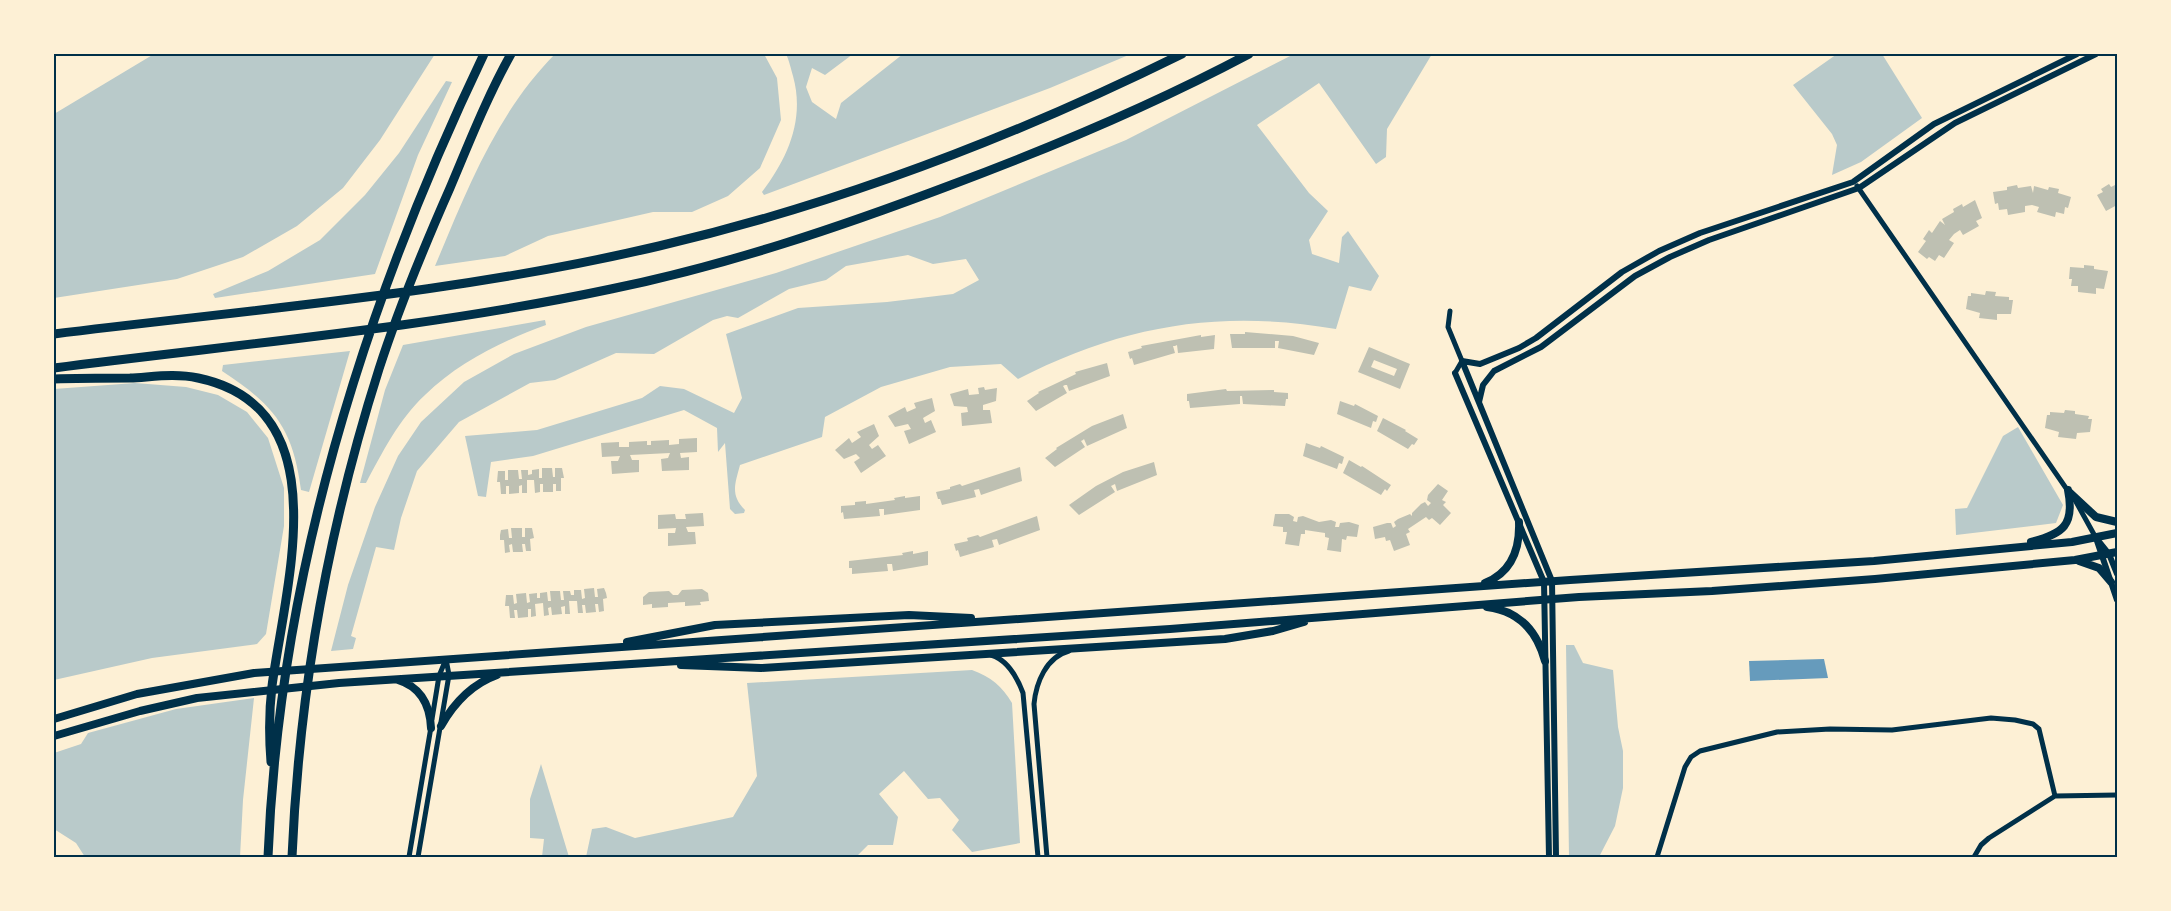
<svg xmlns="http://www.w3.org/2000/svg" width="2171" height="911" font-family="Overpass,sans-serif">
	<style>
		.green { fill: #b9caca }
		.water { fill: #669bbc }
		.building { fill: #bec0b2; fill-rule: evenodd }
		.lines { fill: none; stroke-linecap: round; stroke-linejoin: round }
		.minor { stroke: #003049; stroke-width: 5 }
		.tertiary { stroke: #003049; stroke-width: 6 }
		.primary { stroke: #003049; stroke-width: 8 }
		.motorway { stroke: #003049; stroke-width: 9 }
		.neatline { fill: none; stroke: #003049; stroke-width: 2 }
	</style>
	<rect width="100%" height="100%" fill="#fdf0d5"/>
	<path class="green" d="M154,54h281l-55,86 -37,48 -46,38 -54,31 -66,22 -123,19v-184z
		M555,54h209l13,24 4,42 -21,48 -32,28 -36,16h-39l-105,24 -43,20 -70,10c32,-76 61,-152 120,-212z
		M786,54h67l-28,21 -13,-7 -6,19 6,15 24,17 5,-16 62,-49h228l-81,34 -286,107 -2,-3c26,-34 43,-73 31,-116 -2,-7 -4,-16 -7,-22z
		M1294,54h138l-45,75 -1,28 -10,7 -57,-81 -62,42 52,68 19,18 -19,29 3,14 27,9 3,-26 6,-6 31,45 -8,15 -22,-5 -13,43c-116,-20 -213,-4 -318,50l-17,-15 -51,3 -69,20 -56,30 -3,20 -82,28c-5,19 -10,30 5,45l-1,3 -9,1 -5,-5 -5,-66 -7,9 -1,-24 -33,-18 -151,46 -42,6 -5,35 -8,-1 -13,-60 72,-6 105,-32 18,-12 24,3 50,24 8,-15 -16,-64 72,-26 89,-6 66,-8 26,-14 -13,-21 -33,5 -25,-9 -62,11 -20,14 -37,9 -51,29 -11,-2 -14,4 -59,34 -38,-1 -61,27 -25,3 -71,39 -42,49 -16,47 -7,32 -18,-3 -25,89 5,2 -3,11 -22,2 17,-66 27,-78 23,-51 23,-34 43,-40 50,-28 72,-27 190,-54 164,-56 186,-77z
		M1837,54h45l40,64 -61,44 -29,13 5,-30 -5,-11 -39,-49z
		M446,81l6,1 -34,73 -43,119 -160,24 -2,-4 55,-23 52,-31 45,-45 34,-42z
		M545,320l1,5c-44,16 -87,37 -121,70 -26,24 -43,58 -59,88h-6l25,-93 18,-45z
		M350,351l-41,141 -8,-2c-8,-62 -27,-85 -79,-119l1,-6z
		M135,383l51,4 32,8 29,17 21,26 16,50v38l-18,108 -9,10 -105,14 -98,22v-291z
		M2018,427l45,78 -7,18 -100,12 -1,-26 12,-1 36,-72z
		M1566,645h8l9,18 30,7 5,57 5,24v37l-8,38 -16,31h-30z
		M972,670c19,7 30,16 40,33l8,140 -48,9 -20,-22 7,-10 -19,-22 -12,1 -24,-28 -25,23 19,23 -5,28h-25l-12,12h-270l6,-28 14,-2 29,11 98,-21 24,-41 -10,-93z
		M254,698l-11,102 -3,57h-155l-9,-14 -22,-14v-76l27,-9 7,-11 88,-24z
		M541,764l28,93h-27l2,-18 -14,-1v-39z"/>
	<path class="water" d="M1824,659l4,19 -78,3 -1,-20z"/>
	<path class="building" d="M2109,184l2,3 6,-3v21l-11,6 -9,-16 6,-3 -2,-3z
		M2017,185l1,3 13,-2 2,7 1,-7 14,4 1,-3 10,2 -1,4 13,4 -3,11 -3,-1 -1,7 -8,-2 -1,5 -18,-5 2,-5 -7,-2 -7,1v6l-17,3 -1,-6 -8,1 -1,-7 -3,1 -2,-12 14,-2v-3z
		M1975,200l7,18 -6,3 3,5 -16,9 -3,-5 -6,4 -5,6 5,3 -10,15 -5,-3 -4,6 -6,-4 -2,2 -9,-7 8,-11 -3,-2 6,-9 3,3 8,-12 5,4 -3,-6 12,-7 -1,-3 9,-5 1,3z
		M2084,265l10,1v3l14,2 -4,18 -8,-1v6l-18,-2v-6h-7l1,-7h-3l1,-12 14,1z
		M1986,291l10,1 -1,4 14,1v3h4l-2,14h-14v6l-18,-2 1,-5 -14,-4 2,-13h3v-3l14,2z
		M1245,332l48,4 26,7 -5,12 -36,-7 1,-7h-4v7h-43l-2,-14h15z
		M1201,335v2l14,-2 -1,14 -36,4 -1,-8 -2,1h-2l2,7 -41,12 -2,-7 -2,1 -2,-7 14,-4 -1,-2z
		M1369,347l41,17 -10,25 -42,-17zM1374,360l23,9 -3,7 -23,-9z
		M1107,363l3,13 -41,15 -2,-6h-2l-2,1 4,7 -31,18 -9,-10 12,-8 -1,-1 38,-18 -1,-2z
		M984,387l1,3 12,-2 -1,13 -13,4v5h7l2,13 -30,3 -1,-13 7,-1 -1,-5 -13,-1 -4,-12 18,-5 1,6 10,-1 -1,-6z
		M1226,389l1,2 47,-1v2l14,1v6h-2l-1,7 -42,-2 -1,-8h-2v8l-50,4 -1,-7h-2v-7z
		M932,398l3,13 -12,7 2,5 6,-3 5,12 -27,12 -5,-13 7,-2 -3,-5 -13,3 -7,-11 17,-9 2,5 9,-4 -2,-5z
		M1340,401l14,5 1,-2 23,12 -2,6 -3,-1 -2,7 -34,-14z
		M2065,410l10,1v3l14,2 -1,3h4l-2,13 -13,1 -1,6 -18,-2 1,-5 -14,-4 2,-13h3v-3l14,1z
		M1123,414l4,14 -40,18 -3,-7 -1,1 -2,1 4,6 -30,20 -10,-9 12,-9 -1,-1 36,-22z
		M1383,418l23,12 -1,1 13,8 -4,6 -2,-1 -4,5 -31,-18z
		M874,424l5,12 -10,9 3,4 6,-4 8,11 -25,17 -7,-11 6,-4 -4,-4 -12,5 -9,-9 14,-12 3,5 9,-6 -4,-5z
		M697,438v14l-17,1 1,5 8,-1v13l-27,1 -1,-12 7,-1 2,-5 -40,2 2,5h7v12l-27,2 -1,-13h7l2,-5 -18,1 -1,-14 18,-1v5h10v-5l18,-1v4h4v-4l18,-1v5l10,-1v-5z
		M1306,443l14,5 1,-2 23,11 -2,7 -3,-1 -2,6 -34,-13z
		M1349,460l12,7 1,-1 29,19 -4,6 -2,-2 -4,6 -38,-22z
		M1154,462l3,13 -40,16 -2,-7 -4,2 4,6 -36,23 -10,-10 27,-19 27,-14z
		M1020,467l2,14 -41,14 -2,-6 -5,1 2,7 -34,8 -2,-6h-2l-2,-7 14,-3v-2l10,-3 2,2z
		M542,468h10l1,9h2v-9h7l2,10h-3v13h-5v-7h-3v8h-10v-8h-3v8l-5,1 -1,-13h-7v13h-5v-8l-3,1v7l-10,1v-8h-3v8h-5l-1,-12h-3l1,-11h7v9h3v-10h10l1,9h3l-1,-9h7v5l4,-1v-4l7,-1v9h3z
		M1438,484l10,7 -6,9 4,2 -3,3 8,8 -11,12 -8,-7 -3,2 -3,-3 -18,12 2,3 -4,2 4,11 -16,6 -4,-11 -4,1 -1,-4 -10,2 -2,-12 14,-4h4l2,5 3,-2 -2,-4 4,-3 12,-5 2,2v-3l9,-9 4,-2 3,4 3,-3 -4,-3 1,-5z
		M905,496v2l15,-2v14l-36,5v-6h-5l1,7 -36,3 -1,-7 -2,1v-7l14,-1v-3l11,-1v3l29,-4 -1,-2z
		M703,513l1,13 -18,1 2,5h7l1,12 -28,2v-13h7l1,-5 -18,1v-14l17,-1 1,5h10l-1,-5z
		M1275,514h14l5,3 -1,4 4,1 1,-5 5,-1 16,6 12,-2 5,2 -1,5h4l1,-4 9,-1 10,3 -2,12 -10,-1 -1,4 -4,-1 -1,13 -14,-2 2,-12 -4,-1v-4l-20,-3v4h-4l-2,12 -14,-2 2,-12h-4v-5l-10,-1z
		M1037,516l3,14 -41,15 -2,-6 -5,1 2,7 -34,10 -2,-7 -2,1 -2,-7 14,-3 -1,-3 11,-3 2,2z
		M511,528h11v9h3v-9h7l2,10 -4,1 1,12h-5l-1,-7h-3l1,8h-10l-1,-8 -3,1 1,7 -5,1 -1,-13h-4v-5l1,-5 7,-1 1,9h3z
		M913,551v3l15,-3v14l-35,6 -1,-7h-5l1,7 -36,3v-6h-3v-7l54,-6 -1,-2z
		M594,588l1,9h3l-1,-8 7,-1 2,5 1,5 -4,1 1,12 -5,1 -1,-8h-3l1,8 -10,1 -1,-8h-3l1,8h-5l-1,-12h-8l1,13h-5v-8l-4,1 1,7 -10,1 -1,-8 -3,1 1,7 -5,1 -1,-13 -8,1 1,12 -5,1v-8h-3v8l-10,1 -1,-8h-3l1,8h-5l-1,-12h-4l1,-11h7l1,9 3,-1 -1,-9 10,-1 1,10 3,-1 -1,-8 8,-1v5h3v-5l7,-1 1,9h3l-1,-10h10l1,9h3l-1,-9h7l1,4h3v-5h7l1,9 3,-1 -1,-9z
		M702,589l6,4 1,8 -9,1 1,3 -16,1v-4l-17,1v4l-16,1v-4l-9,1v-8l6,-5 20,-1 4,4h5l4,-5z"/>
	<g class="lines">
		<path class="minor" d="M1857,186l211,305
			M1450,311l-2,16 14,34 -7,12
			M2075,500l21,38
			M991,655c17,5 26,22 32,38l15,164
			M432,719l7,-43 7,-17
			M409,857l22,-130
			M418,857l31,-182 -3,-16
			M1047,857l-13,-153c2,-21 12,-47 35,-53
			M1657,857l28,-90 6,-10 9,-6 77,-19 53,-3 62,1 99,-12 24,2 18,4 6,5 16,67
			M1974,857l7,-12 8,-7 66,-42 62,-1"/>
		<path class="tertiary" d="M1462,361l18,3 39,-16 17,-10 86,-66 37,-21 41,-18 153,-51 81,-58 143,-70
			M1462,361l90,220 4,276
			M1455,373l89,209 5,275
			M1479,402l4,-17 11,-14 47,-24 94,-71 35,-19 39,-17 150,-52 96,-65 141,-69
			M2096,538l21,62
			M2097,539l12,15 8,20"/>
		<path class="primary" d="M2069,492l27,25 21,5
			M2031,542c32,-8 44,-17 37,-52
			M2079,561l20,7 12,14
			M1485,583c27,-11 35,-34 34,-61
			M1487,607c32,4 50,24 58,54
			M627,642l88,-17 194,-10 62,3
			M681,665l80,3 464,-29 48,-8 31,-9
			M398,680c23,7 32,25 33,48
			M54,719l83,-25 117,-21 1316,-93 304,-19 198,-19 45,-9
			M441,726c13,-23 31,-42 56,-51
			M54,736l86,-25 57,-13 142,-15 831,-54 409,-32 133,-6 163,-12 200,-19 42,-8"/>
		<path class="motorway" d="M54,334c201,-25 407,-41 605,-88 180,-42 357,-110 523,-192
			M54,368c186,-24 373,-40 557,-79 117,-24 229,-62 340,-104 102,-38 202,-80 298,-131
			M54,379c25,-1 50,-1 76,-1 22,-1 45,-5 68,0 143,30 87,208 74,308 -3,25 -3,51 -1,76
			M268,857c11,-279 96,-552 216,-803
			M292,857c7,-165 37,-331 87,-488 20,-62 45,-122 71,-181 19,-45 37,-91 61,-134"/>
	</g>
	<rect width="2171" height="911" fill="none" stroke="#fdf0d5" stroke-width="110"/>
	<rect x="55" y="55" width="2061" height="801" class="neatline"/>
</svg>
